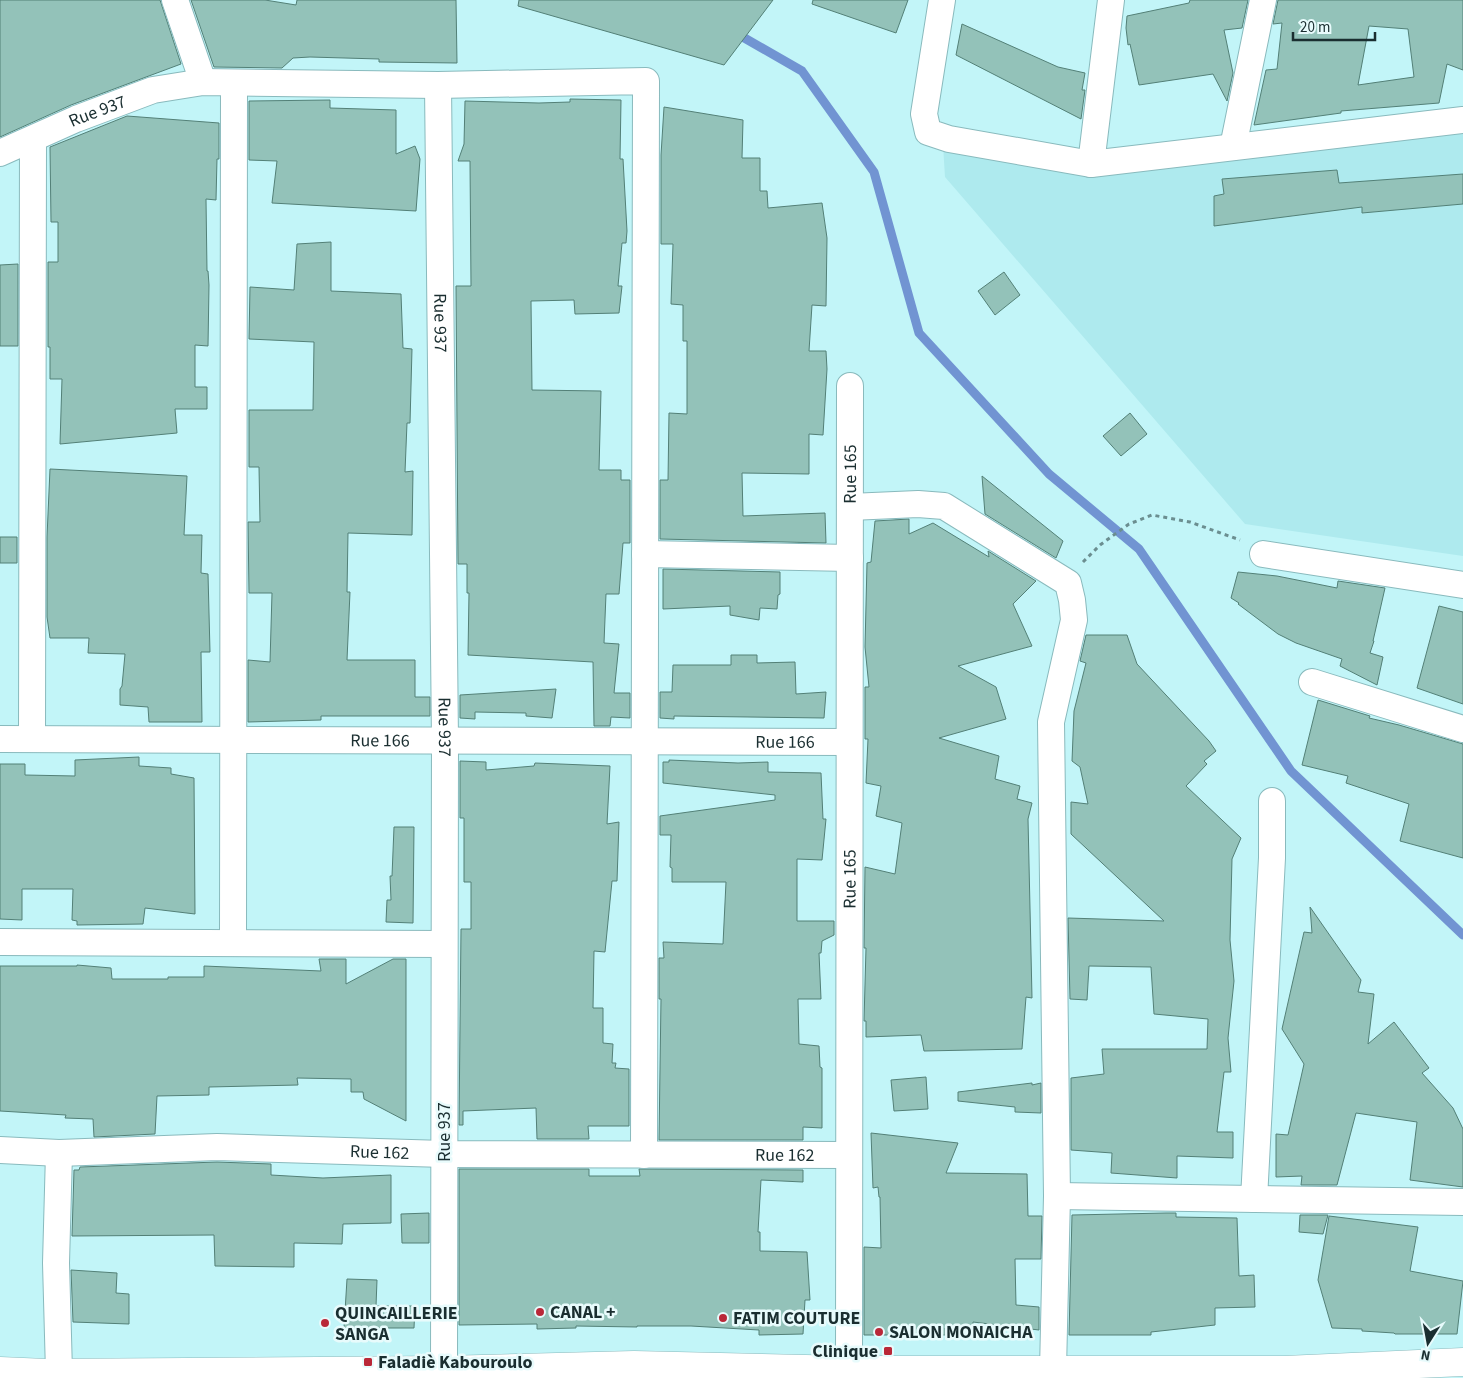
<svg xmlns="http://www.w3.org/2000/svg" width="1463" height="1378" font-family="'Source Sans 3',sans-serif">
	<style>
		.built { fill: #aeeaee }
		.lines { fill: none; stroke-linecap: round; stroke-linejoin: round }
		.stream { stroke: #7194d2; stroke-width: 9 }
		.building { fill: #93c2b9; stroke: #538077; fill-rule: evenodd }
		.minor-casing { stroke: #89babd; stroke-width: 28 }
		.major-casing { stroke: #89babd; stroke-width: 29 }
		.path { stroke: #6b8e90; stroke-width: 3; stroke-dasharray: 4 4; stroke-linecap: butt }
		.minor { stroke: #fff; stroke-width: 26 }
		.major { stroke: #fff; stroke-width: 28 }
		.poi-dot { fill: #b92838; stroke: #e8fbfc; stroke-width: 2 }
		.labels { text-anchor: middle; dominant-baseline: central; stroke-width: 5; stroke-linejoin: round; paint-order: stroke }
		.street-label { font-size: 18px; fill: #1a2e30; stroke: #e8fbfc }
		.poi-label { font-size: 18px; font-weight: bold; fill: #1a2e30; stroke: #e8fbfc; text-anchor: start }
	</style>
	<rect width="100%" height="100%" fill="#c2f5f8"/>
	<path class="built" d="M1463,129v427l-218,-32 -300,-347 -2,-32 159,29z"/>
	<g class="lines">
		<path class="stream" d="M734,32l68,39 72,101 45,161 130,141 90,75 152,222 172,164"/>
	</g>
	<path class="building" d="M0,0h160l21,64 -110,41 -71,32z
		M191,0h74l31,5 1,-5h159l1,63 -78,-1v-3l-69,-2 -17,1 -11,10 -68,-1z
		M519,0h254l-49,65 -206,-59z
		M813,0h95l-12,33 -84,-29z
		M1190,0h58l-6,28 -18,2 9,43 -6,28 -14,-27 -74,11 -9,-41 -2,1 -2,-17 1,-12 62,-13z
		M1278,0h185v70l-16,-6 -8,39 -98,8v2l-87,12 12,-55 11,-1 5,-46 -9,1zM1369,26l39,3 6,48 -56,8z
		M962,24l96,43 27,6 -3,17h3l-4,29 -125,-64z
		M570,99l51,1 -1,59h3l4,72 -1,12h-4l-4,43h4l-3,27 -44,1 -1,-14 -43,1 1,89 69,1 -2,79h22v10h9v63h-7l-4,51h-13l-2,49 15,1 -5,49h16v25l-19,-1 -1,9h-16l-1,-64 -125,-7 1,-62h-2v-29h-9l-2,-278h15l-1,-125h-12l6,-17 1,-43 74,2 31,-1z
		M330,100v8l66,2v44l19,-8 5,13 -4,52 -144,-8 5,-42 -28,-1v-59z
		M664,107l79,13 -1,38h18v33h7l1,17 54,-5 5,35 -1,68 -14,-1 -3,46h17l1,18 -4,66 -14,-1v40l-67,-1 1,43 82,-3 1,30 -166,-4v-59h8l1,-67 18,1v-73h-4v-36l-12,-1 2,-60h-12v-89z
		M127,116l92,7v36h-2l-1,41 -10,-1 1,72h1l1,14 -1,61 -13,-1v42h12v22h-32l2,24 -117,11 2,-65h-12v-32h-2v-85h10v-40h-7l-1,-75z
		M1337,170l2,13 124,-9v30l-101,9v-6l-148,19v-30l10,-2 -2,-15z
		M331,242v49l70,3 2,54 9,1 -2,74h-3l-2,49 8,-1 -1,64 -64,-2 -1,59h3l-3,68h68v37h15v19h-109v4l-73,2v-62l22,2 2,-69h-23l-1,-71h12l-1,-55h-10v-57h64l1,-68 -65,-3 1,-52 44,3 3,-46z
		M18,264v82h-18v-81z
		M1004,272l16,23 -25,20 -17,-24z
		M1130,413l17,21 -26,22 -18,-20z
		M50,469l137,7 -3,59h18l-1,38 7,1 2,78h-9l1,70h-53l-1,-15 -28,-2v-16l2,-3 3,-32 -37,-1 1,-15h-39l-3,-21v-80z
		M982,476l81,65 -7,17 -71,-44z
		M909,519v15l24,-11 56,34 -1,-6 48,30 -23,23 19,42 -74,20 38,21 10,32 -67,19 60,18 -4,23 25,7 -3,13 15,4 -4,16 4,179 -6,-1 -4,52 -98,2 -3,-16 -55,2v-16h-2l2,-73h-2l1,-81 30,7 7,-51 -26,-7 5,-30 -15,-3 2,-44h-3v-52h4l-4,-40 2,-84 4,-1 4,-41z
		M0,537h17v26h-17z
		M663,569l117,3v22l-2,1 -1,14 -17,-1 -1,12 -29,-5v-9l-67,3z
		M1238,572l39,4 60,12 1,-7 47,7 -12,53h1l-4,12 13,4 -6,28 -37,-19 2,-7 -46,-16 -18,-9 -40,-30 1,-1 -8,-5z
		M1439,606l24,6v92l-46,-16z
		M1086,635h41l10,29 72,77 7,10 -12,10 3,3 -21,22 55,52 -9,21 -2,81 4,41 -6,57 3,34h-7l-7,60h16v26l-56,-2v22l-66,-5 1,-20 -41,-3v-72l33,-4 -2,-25h105l1,-30 -54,-5 -3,-47 -62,-1 -2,34 -17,-1 -2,-81 96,3 -93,-87v-32l17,2 -8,-37 -8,-6 2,-50 12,-48 -6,-2z
		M731,655h26v8l38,-1 1,32 30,-2 -2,26 -150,-2v3l-14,-1v-26h12l1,-27h58z
		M556,689l-4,29 -26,-2v-3l-51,-1v7l-15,-1v-23z
		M1318,700l52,16 -1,2 30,7 64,19v114l-63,-17 9,-37 -63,-21 2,-7 -46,-11z
		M139,757v9l32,2v6l23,4 1,136 -50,-6 -2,16 -66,1v-4l-5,-1 1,-31h-51v31l-22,-1v-155h25v11l50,1v-16z
		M669,760l69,3 30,-1v10l53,1 2,46h3l-4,41 -25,-1v62h37v14l-12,6 -1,12h-2l2,46h-23l1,45 20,2 1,21 2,1v60l-19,-1v13h-144l2,-141h-2v-41h5l-1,-16 60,2 3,-62h-54v-14l-2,-1 1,-32h-11v-19l115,-16v-5l-112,-12v-21h6z
		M460,761l26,1v8l48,-4 1,-3 75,3 -3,58 12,-2 -2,59h-5l-7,71 -11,-1 -1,57h10v35l10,1 -1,19h4l-1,5 14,1v57h-41l1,13h-52l-1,-31 -73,3v14h-4l2,-196h10v-47h-7v-64h-4z
		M394,827h20l-1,96 -27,-1 1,-22h4l-1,-24h2z
		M1310,907l51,73 -3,12 16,2 -6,50 26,-22 35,46 -7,5 31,35 10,21v58l-53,-7 7,-58 -61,-9 -19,72h-36l1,-9 -26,1v-43l12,1 16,-71 -22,-35 22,-97 8,1z
		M319,959h27v25l47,-25h13v162l-42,-22 -1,-7h-12v-13l-54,-1 1,7 -89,2v8l-52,1 -2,38 -61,3 -1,-18 -28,-1 1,-3 -66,-4v-145h77v-1l34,3 1,11h56v-2h36v-11l117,5z
		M926,1077l2,32 -34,2 -3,-31z
		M1032,1083v2l9,-2v30l-26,-1v-5l-57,-6v-9z
		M871,1133l87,10 -12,30 81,1 1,42h14l-1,43h-26l1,46 23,2v23l-66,-8v5l-28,1v7h-81v-88l17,1 -1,-51h-1l-1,-10 -5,1z
		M217,1162l54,2v11l52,3 68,-3v48l-48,1 -1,20 -48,-1v24l-79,-1 -1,-31 -142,1 2,-66h5l1,-3z
		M459,1169h130v7h51l-1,-7 164,1v12l-42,-2 -3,52h2v19l47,1 3,48h-5l-2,34 -44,1v-5l-68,-4h-54v1l-61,-1v2l-39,1v-5l-78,1z
		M429,1213v30h-27l-1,-29z
		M1166,1213h10v4l61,1 2,58 15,-1 1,32 -40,1v17l-64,7v3h-82l3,-120z
		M1300,1215h28l-5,19 -24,-2z
		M1329,1216l89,11 -8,44 53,10 -6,53h-62l-1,-1 -32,-2v-2l-30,-1 -14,-48z
		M71,1270l46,3 -1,20 13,1v30l-56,-2z
		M347,1279l30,1 -1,26h39l-1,22h-70z"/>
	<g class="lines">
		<g class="minor-casing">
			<g id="minor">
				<path d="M175,0l28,82"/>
				<path d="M942,0l-18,114 4,18 21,7 142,25 372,-44"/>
				<path id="s1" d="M438,85l7,656 -1,629"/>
				<path d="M1233,147l30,-147"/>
				<path id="s2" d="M0,153l76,-34 77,-29 50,-8 235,3 208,-4 -2,1074"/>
				<path d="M1091,164l20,-164"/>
				<path d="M850,507l68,-3 26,2 124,77 4,17 2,20 -23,102 6,474 -4,174"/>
				<path d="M645,554l205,4"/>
				<path d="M1263,554l200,31"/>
				<path d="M1312,682l151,47"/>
				<path id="s3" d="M0,739l849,3"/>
				<path d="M32,739l1,-600"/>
				<path d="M0,942l444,2"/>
				<path d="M233,943l1,-860"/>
				<path id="s4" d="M0,1150l59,3 158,-6 227,7 405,1"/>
				<path d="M59,1153l-3,110 3,109 2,6"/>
				<path d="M1057,1196l406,6"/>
				<path d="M1254,1199l18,-341v-57"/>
				<path id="s5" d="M849,1370l1,-984"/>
			</g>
		</g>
		<g class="major-casing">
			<path id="major" d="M0,1371l46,2 398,-3 190,-5 215,5h436l178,-8"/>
		</g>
		<path class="path" d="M1083,562l17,-17 29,-21 23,-9 38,7 50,18"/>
		<use href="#minor" class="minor"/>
		<use href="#major" class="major"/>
	</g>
	<g class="poi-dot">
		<circle cx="540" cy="1312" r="5"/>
		<circle cx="723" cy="1318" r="5"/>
		<circle cx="325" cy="1323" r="5"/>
		<circle cx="879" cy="1332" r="5"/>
		<rect x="883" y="1346" width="10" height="10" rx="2.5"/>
		<rect x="363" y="1357" width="10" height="10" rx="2.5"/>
	</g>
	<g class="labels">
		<g class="street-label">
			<text stroke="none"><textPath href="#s2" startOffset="106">Rue 937</textPath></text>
			<text stroke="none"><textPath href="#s1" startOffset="238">Rue 937</textPath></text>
			<text stroke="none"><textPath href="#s5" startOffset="896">Rue 165</textPath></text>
			<text stroke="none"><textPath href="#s1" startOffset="642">Rue 937</textPath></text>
			<text stroke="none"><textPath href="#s3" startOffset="380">Rue 166</textPath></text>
			<text stroke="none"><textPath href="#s3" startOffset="785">Rue 166</textPath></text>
			<text stroke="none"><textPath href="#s5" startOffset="491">Rue 165</textPath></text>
			<text transform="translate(444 1132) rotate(-90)">Rue 937</text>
			<text stroke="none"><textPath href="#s4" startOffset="380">Rue 162</textPath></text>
			<text stroke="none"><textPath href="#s4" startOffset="785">Rue 162</textPath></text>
		</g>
		<g class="poi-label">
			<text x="550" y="1312">CANAL +</text>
			<text x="335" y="1313">QUINCAILLERIE<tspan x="335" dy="21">SANGA</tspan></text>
			<text x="733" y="1318">FATIM COUTURE</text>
			<text x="889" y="1332">SALON MONAICHA</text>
			<text x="878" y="1351" text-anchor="end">Clinique</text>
			<text x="378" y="1362">Faladiè Kabouroulo</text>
		</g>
	</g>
	<g transform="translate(1428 1343) rotate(191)" stroke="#e8fbfc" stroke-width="4" paint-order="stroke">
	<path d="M0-4L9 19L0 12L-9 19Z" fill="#1a2e30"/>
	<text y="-8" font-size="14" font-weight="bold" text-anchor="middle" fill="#1a2e30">N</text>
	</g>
	<path d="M1293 32v8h82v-8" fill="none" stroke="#1a2e30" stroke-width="2.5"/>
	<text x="1300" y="32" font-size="15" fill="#1a2e30" stroke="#e8fbfc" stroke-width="4" paint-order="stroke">20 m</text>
</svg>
